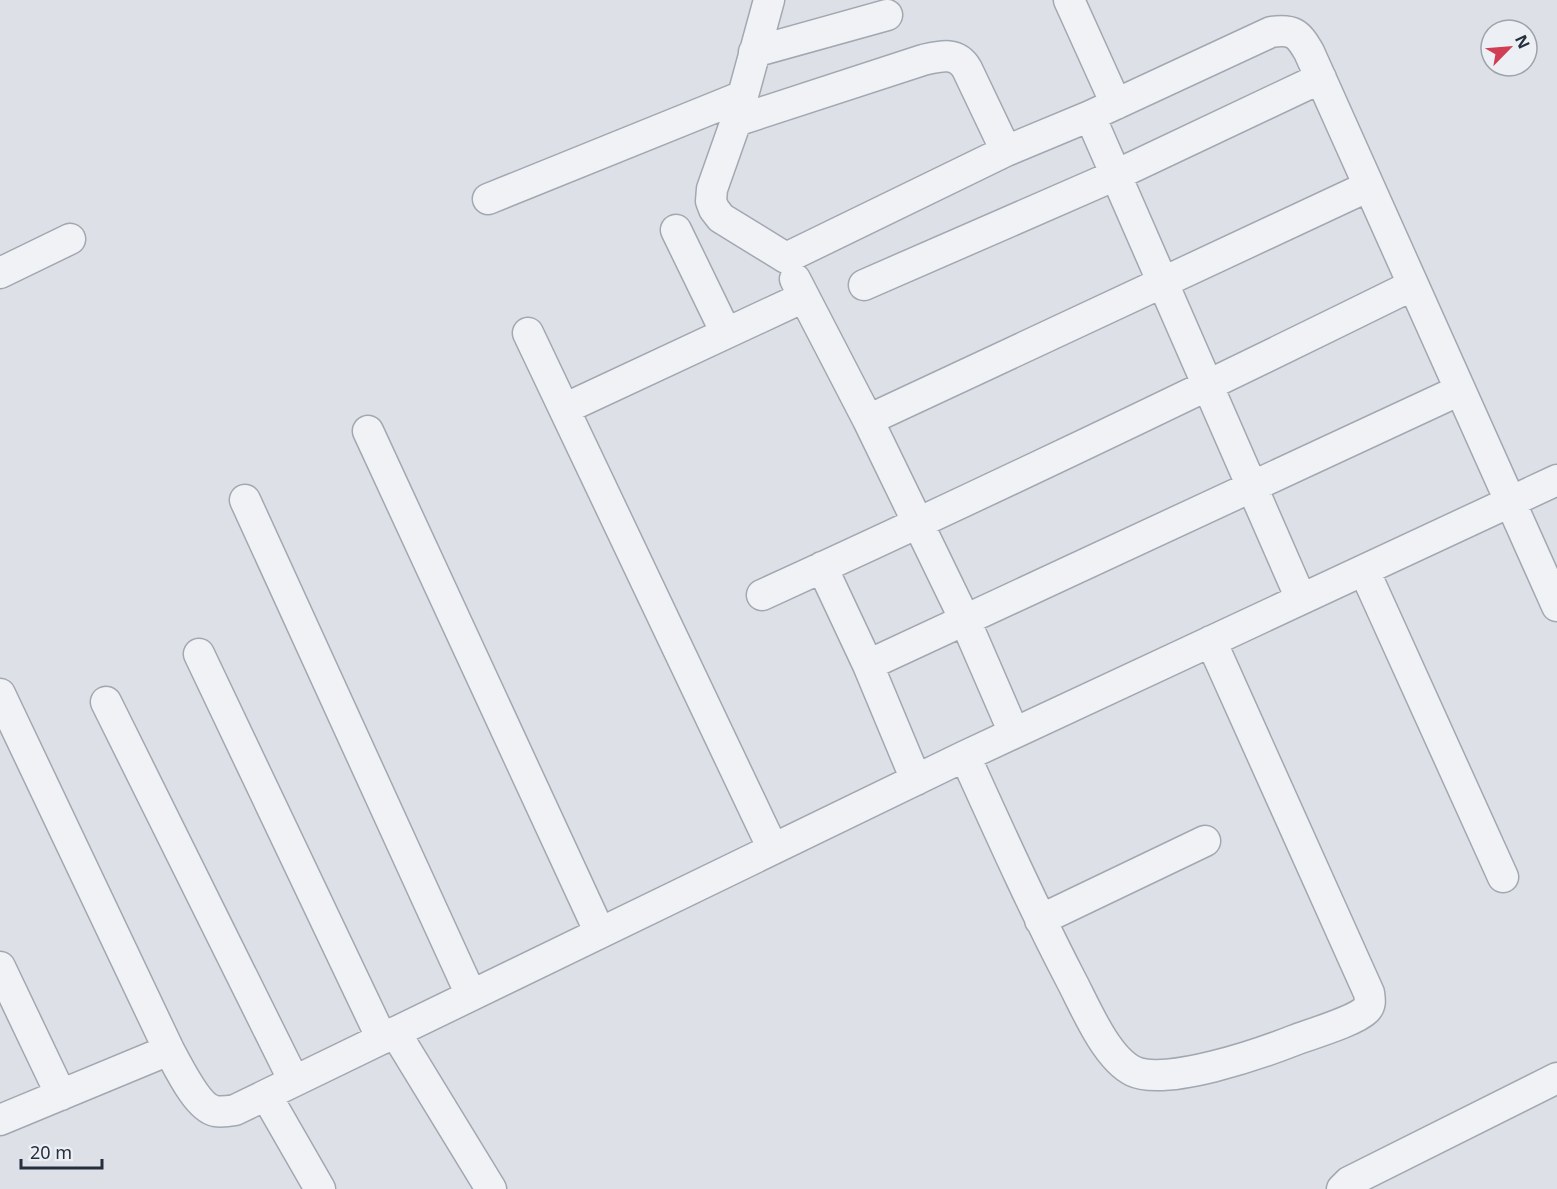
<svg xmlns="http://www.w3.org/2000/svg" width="1557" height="1189" font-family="'Noto Sans',sans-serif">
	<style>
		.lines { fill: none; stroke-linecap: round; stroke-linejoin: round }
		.street-casing { stroke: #a2a8b1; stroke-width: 33 }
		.street { stroke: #f0f2f6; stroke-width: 30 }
	</style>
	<rect width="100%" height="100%" fill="#dde1e7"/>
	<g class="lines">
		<g class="street-casing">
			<path id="street" d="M769,0l-33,121 -24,68 -1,12 3,8 7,9 65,40 220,-107 84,-35 181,-84c22,-3 27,1 38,20l248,554
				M1069,0l47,104
				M754,52l133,-37
				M1090,116l211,483
				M736,121l187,-61c17,-4 34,-9 44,9l39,82
				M488,199l255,-103
				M676,230l50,103
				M0,273l70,-34
				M795,279l73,141
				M864,285l252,-110 205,-97
				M528,333l245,516
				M564,409l240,-112
				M368,431l232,502
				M245,500l226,495
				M822,567l46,98 48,115
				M1364,570l139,307
				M762,595c219,-100 436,-204 651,-310
				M199,654l183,385
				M868,665l592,-275
				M0,694l169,356
				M106,702l188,379
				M1014,733l-49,-113 -97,-200 501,-234
				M965,756c34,75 67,149 105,222 14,26 35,79 63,93 32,16 129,-18 162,-31 16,-6 60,-19 71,-30 5,-5 4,-10 3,-17l-158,-352
				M1040,920l165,-79
				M0,967l61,128
				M395,1032l96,157
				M266,1095l54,94
				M0,1120l169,-70c9,16 28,57 46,61 6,1 14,0 20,-1l730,-354 592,-276
				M1342,1189l7,-7 208,-104"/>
		</g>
		<use href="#street" class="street"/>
	</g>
	<g transform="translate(1509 48) rotate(65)"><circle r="28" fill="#ecf0f5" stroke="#9da3ac" stroke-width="1.5"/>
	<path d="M0-4.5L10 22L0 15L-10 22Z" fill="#d13d53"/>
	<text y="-9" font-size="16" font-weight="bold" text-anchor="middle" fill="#262f3e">N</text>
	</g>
	<path d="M21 1159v9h81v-9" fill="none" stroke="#262f3e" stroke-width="3"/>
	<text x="30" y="1159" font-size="18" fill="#262f3e" stroke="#ecf0f5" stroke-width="4.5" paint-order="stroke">20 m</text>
</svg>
